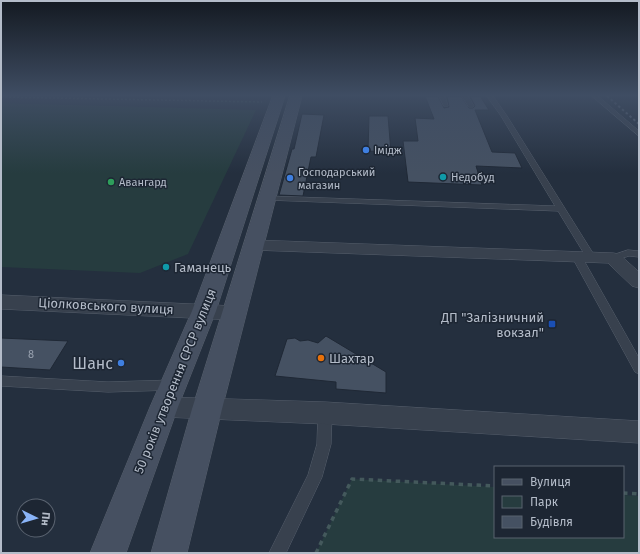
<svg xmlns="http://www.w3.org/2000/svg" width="640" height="554" font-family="'Fira Sans',sans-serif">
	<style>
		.green { fill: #263c3f }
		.building { fill: #455162; stroke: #1f2835 }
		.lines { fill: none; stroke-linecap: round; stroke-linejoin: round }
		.lane-casing { stroke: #565f6c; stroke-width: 1 }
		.street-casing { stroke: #565f6c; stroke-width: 1 }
		.secondary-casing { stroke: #565f6c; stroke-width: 1 }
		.path-far1 { stroke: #44595c; stroke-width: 1.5; stroke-dasharray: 2 2; stroke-linecap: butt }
		.path { stroke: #44595c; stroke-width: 3.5; stroke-dasharray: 4.5 4.5; stroke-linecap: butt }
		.lane { fill: #38414e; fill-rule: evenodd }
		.street { fill: #38414e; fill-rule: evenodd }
		.secondary { fill: #465061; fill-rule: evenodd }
		.rail { stroke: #5a6575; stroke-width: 2; stroke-dasharray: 2.5 2.5; stroke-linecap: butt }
		.shop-dot { fill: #3f7fe0; stroke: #1d2633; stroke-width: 1.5 }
		.culture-dot { fill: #0f9aa8; stroke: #1d2633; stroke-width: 1.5 }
		.leisure-dot { fill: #2e9e5b; stroke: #1d2633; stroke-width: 1.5 }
		.transit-dot { fill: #1a4fb4; stroke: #1d2633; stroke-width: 1.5 }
		.food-dot { fill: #e8710a; stroke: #1d2633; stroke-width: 1.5 }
		.labels { text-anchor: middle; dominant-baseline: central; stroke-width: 3; stroke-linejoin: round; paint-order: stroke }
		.far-poi-label { font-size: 11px; fill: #b4bcc9; stroke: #1d2633; text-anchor: start }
		.number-label { font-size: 11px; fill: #98a1af }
		.poi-label { font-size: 13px; fill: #b4bcc9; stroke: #1d2633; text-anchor: start }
		.street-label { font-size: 13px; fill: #b4bcc9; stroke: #1d2633 }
		.near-poi-label { font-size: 16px; fill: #b4bcc9; stroke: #1d2633; text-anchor: end }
	</style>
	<rect width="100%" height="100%" fill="#242f3e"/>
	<path class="green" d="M1,103l255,7 -68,144 -48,19 -139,-6z
		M352,479l143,8v50h128v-42l16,1v57h-323z"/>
	<path class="building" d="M425,96h13l6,12 5,-1 -2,-11h14l8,12h4l2,-2 -5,-10h10l9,14h-14l17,42 23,1 7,15 -46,-2 6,19 -74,-3 -5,-41h15l-3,-23 19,1z
		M302,114l22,1 -8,42h-5l-8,39 -24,-1 13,-46h2z
		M369,116h19l3,36 -23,-1z
		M326,336l60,36v21l-50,-4v-7l-61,-6 12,-37 8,-1 5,3 8,-1 10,3z
		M1,338l67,3 -18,29 -49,-3z"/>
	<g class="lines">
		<g class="lane-casing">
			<path id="lane" d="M439,96h6l3,10h-4z
				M462,96h6l6,10 -1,1h-4z
				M487,96h6l14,20 89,142 -2,2h-6l-30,-49 -291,-11 -4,-2 4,-2 288,10 -54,-90z
				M592,96h6l41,35v5z
				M628,250l11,1v6l-10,-1 -16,5 -5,-3 2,-2z
				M577,254l5,3 57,101v16l-4,-2 -63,-115z
				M1,376l107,6 65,-2 4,1 2,4 -2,4 -4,1 -65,2 -107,-6z
				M325,407l5,2 2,4 -1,31 -9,33 -36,76h-17l39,-78 9,-31 1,-31 2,-4z"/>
		</g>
		<g class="street-casing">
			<path id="street" d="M253,240l360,13 6,1 20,18v16l-7,-2 -24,-23 -355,-13 -6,-1 -3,-4 3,-4z
				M1,295l233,11 7,2 3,5 -3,5 -7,2 -233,-11z
				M164,397l161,5 314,19v22l-314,-19 -161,-7 -9,-3 -4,-7 4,-7z"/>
		</g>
		<g class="secondary-casing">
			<path id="secondary" d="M273,96h12l-69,215 -38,96 -52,146h-36l60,-146 42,-96z
				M290,96h12l-80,313 -35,144h-36l41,-144z"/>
		</g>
		<path class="path-far1" d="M1,97l261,5"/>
		<path class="path" d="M623,493l16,1
			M316,553l36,-74 143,7"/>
		<use href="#lane" class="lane"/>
		<use href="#street" class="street"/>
		<use href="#secondary" class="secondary"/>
		<path class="rail" d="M607,96l32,28"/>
	</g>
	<linearGradient id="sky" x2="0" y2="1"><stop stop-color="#141a22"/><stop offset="0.55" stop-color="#3f4d63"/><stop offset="1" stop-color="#3f4d63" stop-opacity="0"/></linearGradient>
	<rect width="640" height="173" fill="url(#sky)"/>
	<g class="shop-dot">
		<circle cx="366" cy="150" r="4"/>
		<circle cx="290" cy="178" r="4"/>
		<circle cx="121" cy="363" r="4"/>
	</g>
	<g class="culture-dot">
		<circle cx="443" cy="177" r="4"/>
		<circle cx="166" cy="267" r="4"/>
	</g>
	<circle class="leisure-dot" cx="111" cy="182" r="4"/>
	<rect class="transit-dot" x="548" y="320" width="8" height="8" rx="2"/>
	<circle class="food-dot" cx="321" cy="358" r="4"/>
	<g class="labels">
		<g class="far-poi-label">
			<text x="374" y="150">Імідж</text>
			<text x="298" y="172">Господарський<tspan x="298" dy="13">магазин</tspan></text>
			<text x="451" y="177">Недобуд</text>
			<text x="119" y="182">Авангард</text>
		</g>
		<g class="number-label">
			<text x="31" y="354">8</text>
		</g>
		<g class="poi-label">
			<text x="174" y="267">Гаманець</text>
			<text x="544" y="317" text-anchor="end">ДП "Залізничний<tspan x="544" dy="15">вокзал"</tspan></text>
			<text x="329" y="358">Шахтар</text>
		</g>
		<g class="street-label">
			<text transform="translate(106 306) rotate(3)">Ціолковського вулиця</text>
			<text transform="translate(175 381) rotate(-68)">50 років утворення СРСР вулиця</text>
		</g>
		<g class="near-poi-label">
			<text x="113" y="363">Шанс</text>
		</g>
	</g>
	<rect width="640" height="554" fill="none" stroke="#b4bcc9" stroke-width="4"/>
	<rect x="494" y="466" width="130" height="72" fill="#1d2633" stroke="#59626f"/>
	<rect x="502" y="479" width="20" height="6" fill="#465061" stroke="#59626f"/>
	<text x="530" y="486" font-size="12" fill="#b4bcc9">Вулиця</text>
	<rect x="502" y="496" width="20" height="12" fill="#263c3f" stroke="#59626f"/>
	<text x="530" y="506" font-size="12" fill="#b4bcc9">Парк</text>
	<rect x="502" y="516" width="20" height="12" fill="#455162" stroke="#59626f"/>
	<text x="530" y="526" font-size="12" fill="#b4bcc9">Будівля</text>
	<g transform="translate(36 518) rotate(95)"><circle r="19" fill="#1d2633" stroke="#59626f"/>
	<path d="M0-3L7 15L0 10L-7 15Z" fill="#8ab4f8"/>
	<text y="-6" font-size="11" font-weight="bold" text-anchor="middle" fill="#b4bcc9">Пн</text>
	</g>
</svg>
